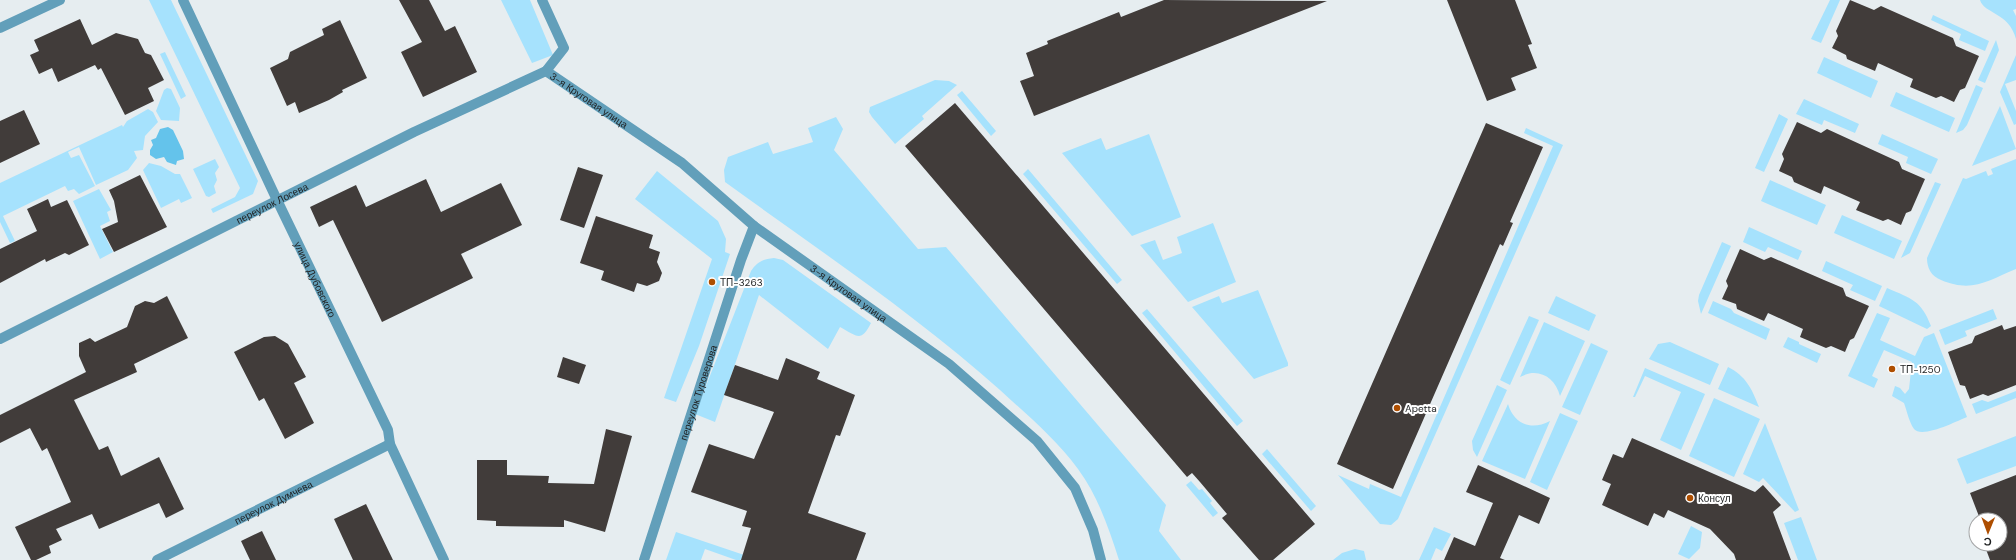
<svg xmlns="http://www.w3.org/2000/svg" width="2016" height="560" font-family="'DM Sans',sans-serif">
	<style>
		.green { fill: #a6e2fd }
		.water { fill: #64c3eb }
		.building { fill: #413c3a }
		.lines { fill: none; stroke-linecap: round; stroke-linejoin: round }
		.minor { stroke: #629fba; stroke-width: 10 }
		.poi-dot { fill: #ae4e00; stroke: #fff; stroke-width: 1.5 }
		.labels { text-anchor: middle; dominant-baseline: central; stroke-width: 4; stroke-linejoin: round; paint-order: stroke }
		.street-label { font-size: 10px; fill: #1f2122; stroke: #fff }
		.poi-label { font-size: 10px; fill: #1f2122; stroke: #fff; text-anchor: start }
	</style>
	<rect width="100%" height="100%" fill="#e6edf0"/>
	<path class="green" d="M149,0h22l87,181 -5,13 -40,19 -2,-4 24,-12 5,-9z
		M501,0h29l23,55 -21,8z
		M1830,0h10l-19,43 -10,-4z
		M1980,0h36v9l-3,1 3,6v23c-7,-27 -32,-25 -36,-39z
		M1933,15l56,26 -4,10 -26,-11 2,-6 -30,-14z
		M1996,40l3,10 -14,33 -7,-3z
		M165,52l21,44 -5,3 -21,-45z
		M2016,55v25l-11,4 11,27v13l-2,1 -14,-33z
		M1824,57l54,24 -7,17 -54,-25z
		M935,80l14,1 8,4 -35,31 2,3 -29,25 -23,-27 -3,-5 1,-5z
		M1976,85l7,3 -16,37 -4,5 -7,3z
		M167,88l4,1 9,19 -1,13 -18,-1 -5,-9 8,-21z
		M962,91l34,40 -5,5 -34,-41z
		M1896,92l59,26 -6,14 -59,-26z
		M1804,99l55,25 -4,9 -31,-13 -2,5 -26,-11z
		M2000,106l16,43 -44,17z
		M148,109l5,3 5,10 -13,14 -2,14 -9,1 3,7 -9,12 -32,15 -17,-38 -11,5 3,6 8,-3 16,31 -16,8 -5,-5 -6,2 -3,-5 -62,30 12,25 -5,2 -10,-21v-39l122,-58 1,2 4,-6z
		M1779,114l9,5 -24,53 -9,-4z
		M836,117l7,12 -9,21 84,99 28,-2 220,258 -7,26 22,29h-62c-10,-31 -21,-64 -41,-91 -22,-30 -51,-54 -78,-79 -85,-76 -183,-141 -275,-208l-1,-12 4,-13 40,-15 5,12 40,-12 -5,-14z
		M1526,128l37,17 -165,374 -7,6 -11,-1 -42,-49 31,14 1,-5 31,13 152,-351 -29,-13z
		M1149,134l32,83 -49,19 -70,-83 39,-15 5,12z
		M1882,134l56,25 -7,15 -25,-11 2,-6 -30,-13z
		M215,159l4,8 -4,6 2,7 -3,6 2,7 -7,4 -3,-1 -13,-27z
		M2016,159v110c-29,12 -44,24 -75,11 -10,-4 -14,-12 -14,-22l36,-80 3,1 20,-8 2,5 5,-2 -2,-5z
		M149,163l12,3 14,8h5l12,24 -11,5 -2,-4 -18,9 -18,-38z
		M1028,169l94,111 -5,4 -94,-110z
		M657,171l61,50 8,18 -1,13 5,2 -31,92 -23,56 -12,-4 48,-139 -77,-60z
		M1770,180l56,25 -9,20 -56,-24z
		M1935,182l6,2 -31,69 -9,5z
		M99,189l12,21 -4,2 3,9 -10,5 13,26 -13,7 -27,-58z
		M1842,215l60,26 -8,18 -60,-26z
		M1213,223l23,59 -48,20 -48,-57 15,-5 8,20 19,-7 -5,-16z
		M1749,227l53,24 -4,9 -30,-13 -3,5 -22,-10z
		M1722,242l9,4 -30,68 -3,-13 1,-6z
		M774,258l9,2 88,63c-10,20 -14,13 -31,4l-12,22 -69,-54 -44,127 -20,-8 56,-143c6,-9 12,-12 23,-13z
		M1826,261l56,25 -7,15 -25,-11 3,-5 -31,-14z
		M1887,288c25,11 34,12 44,38l-4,3 -48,-23z
		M1258,290l30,73v3l-34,13 -62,-72 27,-11 3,7z
		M1556,296l40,19 -7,16 -41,-18z
		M1713,301l18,8 3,4 36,16 -4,11 -58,-27z
		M1147,309l96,112 -6,5 -95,-113z
		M1993,309l4,10 -32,12 2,5 -22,9 -6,-15z
		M1877,313l13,5 -10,22 35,16 9,-19 10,-4 33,84c-10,4 -45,22 -53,12 -5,-7 -7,-18 -10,-26l-12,-7 3,-10 5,2 5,6 4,-5 3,-27 -28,-12 -12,26 6,3 -4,9 -26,-12z
		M1529,316l10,4 -29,65 -10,-5z
		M1544,322l41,19 -25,55c-5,-19 -22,-29 -40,-19z
		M1788,337l11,5v2l22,10 -4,9 -34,-16z
		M1670,342l49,22 -9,21 -61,-26 9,-15z
		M1591,343l17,8 -28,64 -18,-8z
		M1728,367c18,9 24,22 31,40l-41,-18z
		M1645,368l60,26 -24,56 -21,-10 21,-48 -36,-16 -10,21h-2z
		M1497,385l10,5 -30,67 -4,-7 -1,-9z
		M2016,391v7l-40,16 -4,-10 10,-4 6,2z
		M1714,398l46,21 -26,58 -45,-21z
		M1508,404c6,20 23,27 42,17l-25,58 -43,-18z
		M1560,413l18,8 -31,69 -17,-8z
		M1765,423l34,87 -4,2 -32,-34 -4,4 -16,-8z
		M2016,436v30l-49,18 -10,-25z
		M1267,449l49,57 -5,5 -49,-57z
		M1191,481l8,9 3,-1 10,12 -2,2 8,10 -5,4 -27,-32z
		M1801,517l16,43h-19l-14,-37z
		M1691,526l11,6 -2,16 -11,11 -11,-5z
		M1434,527l17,7 -9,17 -6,-3 -5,12h-12z
		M676,532l83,28h-23l-31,-11 -4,11h-35z
		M1355,549l9,2 2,9h-33l9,-7z"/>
	<path class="water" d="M168,127l5,3 10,21 1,8 -7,2 -1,4 -9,-3 -3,-5 -8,2 -6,-4v-5l3,-5 -2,-5 5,-2 4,-9z"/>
	<path class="building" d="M399,0h30l16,31 10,-5 22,46 -54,25 -22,-45 21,-10z
		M1164,0l163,1 -293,115 -14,-35 14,-5 -8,-23 22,-9 -1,-3 72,-29 2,5z
		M1447,0h68l17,44 -4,1 9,23 -26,10 5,12 -29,11z
		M1850,0l24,10 7,-4 72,32 3,8 23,10 -14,32 -5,2 -6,12 -13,-6 -5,2 -26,-11 3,-8 -35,-16 -3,8 -28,-12 -1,-4 -14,-7 6,-12 -2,-5z
		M80,19l12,26 24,-12 22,6 7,14 6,2 13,25 -16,8 6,13 -29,14 -24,-47 -3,2 -3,-5 -37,17 -6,-14 -13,6 -9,-19 9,-4 -5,-11z
		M340,20l27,58 -25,12 1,2 -14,8 -30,13 -4,-11 -8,4 -17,-38 18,-9 2,-7 34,-17 -2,-6z
		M955,103l360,421 -42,36h-14l-37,-42 5,-4 -27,-32 -8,-9 -5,4 -282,-331z
		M24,110l16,34 -40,19v-42z
		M1797,122l24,11 6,-4 72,33 3,7 23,10 -14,32 -5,2 -5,12 -13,-6 -5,2 -27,-11 4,-8 -36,-16 -3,8 -27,-12 -2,-5 -13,-6 5,-12 -2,-5z
		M1486,123l57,24 -33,75 3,1 -10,23 -3,-2 -107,245 -56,-25z
		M578,167l25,8 -19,53 -24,-8z
		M140,175l27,52 -53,25 -12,-23 16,-7 -4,-21 -5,-11z
		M426,179l15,33 60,-29 21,42 -61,29 12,24 -91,44 -49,-102 -14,7 -9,-20 46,-22 10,22z
		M48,199l3,8 16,-7 22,45 -20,10 -4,-2 -19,9 -1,-3 -45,24v-34l37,-18 -10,-22z
		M596,216l57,19 -4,13 11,4 -3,10 5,11 -3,8 -12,5 -10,-3 -3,9 -33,-12 3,-9 -24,-8z
		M1740,249l24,11 7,-3 53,23 19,8 3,8 23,10 -15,32 -4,2 -5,12 -14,-6 -5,2 -26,-11 3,-8 -35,-16 -4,8 -27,-12 -1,-5 -14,-5 6,-13 -2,-5z
		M167,296l21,42 -54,26 3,8 -63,28 25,50 9,-4 13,30 38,-19 25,52 -18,9 -7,-15 -60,26 -7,-15 -36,15 6,11 -13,6 2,7 -15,7h-5l-16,-33 56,-25 -24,-54 -5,3 -12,-23 -30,15v-28l86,-43 -7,-16v-13l11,-5 5,4 32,-15 8,-21 10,-5 9,2z
		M2002,325l2,5 12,-4v59l-28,11 -5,-2 -13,5 -5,-13 -5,-1 -12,-33 24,-9 3,-7z
		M275,336l13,8 18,33 -12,6 20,40 -29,16 -21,-41 -5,3 -25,-49 30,-15z
		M563,357l23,8 -7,19 -22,-7z
		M786,358l34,14 -3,7 38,16 -15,41 -4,-1 -28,78 58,20 -10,27h-115l10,-32 -9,-2 5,-15 -56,-19 18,-48 45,15 20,-47 -50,-17 11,-30 43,15z
		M606,429l26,7 -27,96 -41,-12v7l-68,-1v-5l-19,-1v-60h30v15l42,1 -1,7 46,1z
		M1632,438l123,54 8,-7 18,20 -8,7 18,48h-55l-2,-6 -24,-25 -42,-19 -4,8 -10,-5 -6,13 -46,-21 9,-21 -9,-4 11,-26 10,4z
		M1478,465l72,33 -11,26 -20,-9 -19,43 5,2h-61l10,-23 21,9 18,-43 -27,-11z
		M2016,475v85h-26l-6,-16h16v-24h-21l1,-1 -10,-26z
		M366,504l27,56h-40l-19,-41z
		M262,531l14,29h-26l-9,-19z"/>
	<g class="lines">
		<g class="minor">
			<path id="s1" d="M183,0l94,200 111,230 2,14 54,116"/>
			<path d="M0,28l60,-28"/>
			<path id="s2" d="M546,71l136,92 72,63 195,138 88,77 38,47 18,42 8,30"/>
			<path id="s3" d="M0,339l414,-207 132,-61 18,-23 -22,-48"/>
			<path id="s4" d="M157,560l233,-116"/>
			<path id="s5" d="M644,560l97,-300 13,-34"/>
		</g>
	</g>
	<g class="poi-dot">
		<circle cx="712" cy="282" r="4"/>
		<circle cx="1892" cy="369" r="4"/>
		<circle cx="1397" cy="408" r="4"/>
		<circle cx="1690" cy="498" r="4"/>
	</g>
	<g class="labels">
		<g class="street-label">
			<text stroke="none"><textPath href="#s2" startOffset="52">3-я Круговая улица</textPath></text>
			<text stroke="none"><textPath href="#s3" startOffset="304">переулок Лосева</textPath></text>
			<text stroke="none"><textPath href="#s1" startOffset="309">улица Дубовского</textPath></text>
			<text stroke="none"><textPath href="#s2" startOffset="376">3-я Круговая улица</textPath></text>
			<text stroke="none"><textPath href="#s5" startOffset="176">переулок Туроверова</textPath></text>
			<text stroke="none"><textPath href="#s4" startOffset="130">переулок Думчева</textPath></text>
		</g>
		<g class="poi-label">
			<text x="720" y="282">ТП-3263</text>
			<text x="1900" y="369">ТП-1250</text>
			<text x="1405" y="408">Apetta</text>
			<text x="1698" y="498">Консул</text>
		</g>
	</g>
	<g transform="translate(1988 532) rotate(181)"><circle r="19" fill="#ffffff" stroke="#a5a6a7"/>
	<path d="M0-3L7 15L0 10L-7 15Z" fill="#ae4e00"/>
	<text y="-6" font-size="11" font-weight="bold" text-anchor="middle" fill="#1f2122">С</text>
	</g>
</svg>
